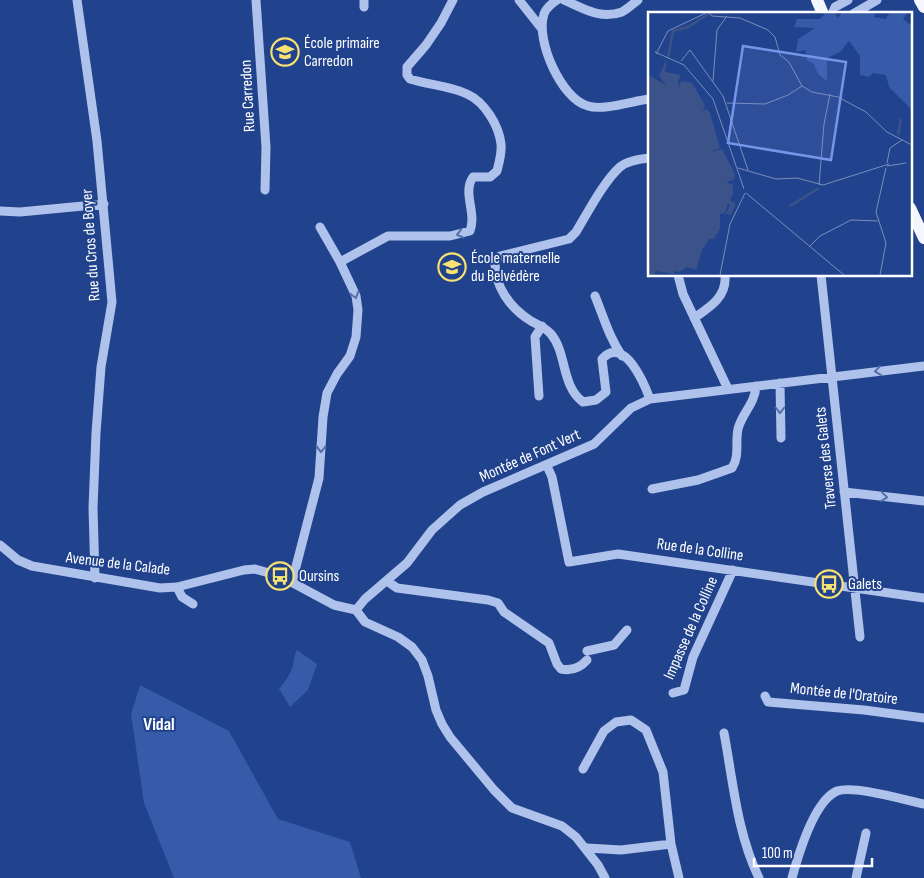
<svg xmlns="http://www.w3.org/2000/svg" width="924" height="878" font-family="'Sofia Sans Condensed',sans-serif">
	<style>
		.green { fill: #355ba9 }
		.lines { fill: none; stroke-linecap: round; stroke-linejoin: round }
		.minor { stroke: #afc2eb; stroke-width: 9 }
		.major { stroke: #f4f6fe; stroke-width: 12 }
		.oneway { stroke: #536fad }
		.labels { text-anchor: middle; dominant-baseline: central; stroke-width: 4; stroke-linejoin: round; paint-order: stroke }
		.poi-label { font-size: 16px; fill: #fff; stroke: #21428c; text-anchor: start }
		.street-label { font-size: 16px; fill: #fff; stroke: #21428c }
		.neighbourhood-label { font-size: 18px; font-weight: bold; fill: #fff; stroke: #21428c }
		.inset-river { fill: none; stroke: #3b5389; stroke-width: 2.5 }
		.inset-road { fill: none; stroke: #7a8eba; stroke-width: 1 }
		.view { fill: #7795e8; fill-opacity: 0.15; stroke: #7795e8; stroke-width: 2.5 }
		.inset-edge { fill: none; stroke: #fff; stroke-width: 2.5 }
	</style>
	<rect width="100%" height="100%" fill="#21428c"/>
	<path class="green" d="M297,650l20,14 -9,26 -18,17 -11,-18c4,-5 9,-11 12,-18 4,-9 1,-11 6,-21z
		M140,685l89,46 49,88 72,23 11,36h-187l-30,-75 -13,-89z"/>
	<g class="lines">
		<path class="minor" d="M77,0l20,141 15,161 -11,65 -5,66 -3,75 2,70
			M256,0l10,147 -1,43
			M364,0v7
			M519,0l23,29
			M557,0c-6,4 -11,8 -13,14 -9,25 17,85 44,92 14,5 45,-5 61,-7
			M564,0c19,8 36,20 58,12 5,-3 11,-8 16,-12
			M832,14l3,-7 13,-7
			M853,14l24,-14
			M649,158c-10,1 -22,3 -29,9 -16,14 -33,47 -44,65l-7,7 -69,17 -5,5c-1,25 15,47 36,60 7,4 14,6 20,13 16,19 10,52 32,68l13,-2 10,-8 -4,-33c22,-24 42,24 48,40
			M0,211l20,1 84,-8
			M320,227l20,35
			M678,275l5,19 45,95
			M821,275l39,362
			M595,296c9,22 14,41 27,60
			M694,318c16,-11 33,-21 31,-43
			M780,383l1,55
			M539,396l-4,-59 7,-11
			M547,466l5,11 17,85 49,-8 306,44
			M652,489l46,-9 34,-12c8,-12 3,-25 6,-39 4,-16 17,-25 18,-43
			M844,492l80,9
			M0,545l18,15 14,6 128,22 17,-1 67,-17 11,-1 25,7 54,29 22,5 9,12 33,15 14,10 10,13 6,16 8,34 6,14 8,13 44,53 18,18 50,18 14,11 22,28 7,13
			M387,581l10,7 91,12 10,3 6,9 45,31 8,21 4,5c10,2 19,-1 26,-9
			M292,582l27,-104 4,-61 4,-24 10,-19 13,-18 6,-19 2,-27 -2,-14 -16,-34 48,-26h62l20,-5c7,-19 -8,-38 3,-54h17l7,-6c2,-8 5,-18 4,-27 -2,-18 -16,-42 -34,-50 -17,-8 -38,-9 -57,-15l-3,-4v-8l19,-22 15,-22 12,-23
			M177,587l5,10 11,7
			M356,610l9,-11 42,-36 25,-33 28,-25 23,-13 111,-48 37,-36 19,-9 274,-33
			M587,651l27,-6 13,-15
			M673,693l11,-3 9,-33 40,-87
			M765,696l3,6 96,8 60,8
			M724,733c9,48 13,100 35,145
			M583,769l21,-38 12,-9 15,-2 15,10 17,42 8,72 8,34
			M587,848l34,2 50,-6
			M792,878c6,-22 22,-77 45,-87 17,-6 68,9 87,13
			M856,878l10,-45"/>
		<path class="major" d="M817,0l6,14
			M920,0l4,7
			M910,208l14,30"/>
	</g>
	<defs><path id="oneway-chevron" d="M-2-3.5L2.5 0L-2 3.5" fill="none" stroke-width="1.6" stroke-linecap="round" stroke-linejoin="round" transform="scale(1.25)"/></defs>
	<g class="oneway">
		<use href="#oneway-chevron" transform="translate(460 234) rotate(165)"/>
		<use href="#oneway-chevron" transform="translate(355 295) rotate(74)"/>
		<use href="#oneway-chevron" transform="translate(878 371) rotate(173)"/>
		<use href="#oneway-chevron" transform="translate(780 410) rotate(90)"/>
		<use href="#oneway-chevron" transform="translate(321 449) rotate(91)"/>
		<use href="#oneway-chevron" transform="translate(884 497) rotate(6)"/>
	</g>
	<defs>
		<g id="school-ring" transform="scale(1.4375)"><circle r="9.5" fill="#21428c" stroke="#f8e270" stroke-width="1.5"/><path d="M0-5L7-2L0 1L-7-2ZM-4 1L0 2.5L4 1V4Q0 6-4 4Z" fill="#f8e270"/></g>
		<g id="bus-ring" transform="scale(1.4375)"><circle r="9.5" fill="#21428c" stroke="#f8e270" stroke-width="1.5"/><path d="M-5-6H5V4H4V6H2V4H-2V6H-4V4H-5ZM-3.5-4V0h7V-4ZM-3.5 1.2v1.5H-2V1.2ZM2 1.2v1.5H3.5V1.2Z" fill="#f8e270"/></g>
	</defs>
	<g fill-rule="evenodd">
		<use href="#school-ring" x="285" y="52"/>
		<use href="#school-ring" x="452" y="267"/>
		<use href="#bus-ring" x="280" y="576"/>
		<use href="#bus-ring" x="829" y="584"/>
	</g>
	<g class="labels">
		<g class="poi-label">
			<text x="304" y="43">École primaire<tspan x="304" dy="18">Carredon</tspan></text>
			<text x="471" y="258">École maternelle<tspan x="471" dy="18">du Belvédère</tspan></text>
			<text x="299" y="576">Oursins</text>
			<text x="848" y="584">Galets</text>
		</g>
		<g class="street-label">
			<text transform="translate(248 96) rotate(-93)">Rue Carredon</text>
			<text transform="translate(91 245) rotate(-94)">Rue du Cros de Boyer</text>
			<text transform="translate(530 456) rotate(-24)">Montée de Font Vert</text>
			<text transform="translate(826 458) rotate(-96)">Traverse des Galets</text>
			<text transform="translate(700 550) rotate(8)">Rue de la Colline</text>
			<text transform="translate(118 564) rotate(7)">Avenue de la Calade</text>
			<text transform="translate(691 628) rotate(-66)">Impasse de la Colline</text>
			<text transform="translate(844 694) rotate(6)">Montée de l'Oratoire</text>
		</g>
		<g class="neighbourhood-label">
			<text x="159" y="724">Vidal</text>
		</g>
	</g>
	<g transform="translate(648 12)">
		<rect width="264" height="264" fill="#21428c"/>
		<path d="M178,0h8l4,6 4,-6h34l-2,5 12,2 4,-7h18l-5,7 9,7v84l-23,-23 -3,-12 -13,-2 -4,4 -9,-2v-19l-11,-15 -9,11 -13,6v23l-9,-7 -4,-10 -7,-4 -2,-10 -9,2 2,-13 17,-11 -21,-1 3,-8h23z" fill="#355ba9"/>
		<path d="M19,46l-2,14 16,3 -3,6 1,8 1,-7 3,-1 9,2 12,20 1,5 -4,3 6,-2 3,4 10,35 -12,5 14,-4 13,25 -1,6 -8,2 7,3v9l-3,6 6,4 -5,11 -5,-1 4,-9 -2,-2 -3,10 -5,1v14l-6,11h-5l-7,11 -6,20 -9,-3 -8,5 -5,-1v3l-19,-3v4h-7v-200l18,10 -7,-9z" fill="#3b5389"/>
		<path class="inset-river" d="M20,46l5,-27 15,-4 22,-14 26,-1M250,123l3,-16M142,194l29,-18"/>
		<path class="inset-road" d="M60,0l4,4 28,2 28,12 7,7 5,18 9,7 13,24 10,6 26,5 28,15 21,20 25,13M9,40l11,-21 40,-19M10,42l-3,-2 29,13 29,34 31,90M33,49l9,-11 33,46 25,74M65,69l4,-51 10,-14M79,91l38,1 23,-9 14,-9M239,151l3,-15 12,-8M239,154l19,-3M90,156l38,11 21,-1 26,7 66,-21M171,173l5,-61 6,-30M98,181l98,82M162,234l10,-10 31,-16 27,1M72,263l10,-51 15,-31M232,263l6,-32 -10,-31 10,-44"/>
		<path class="view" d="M95,34l103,16 -15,98 -103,-17z"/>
		<rect width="264" height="264" class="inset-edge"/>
	</g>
	<path d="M754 858v8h118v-8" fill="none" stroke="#ffffff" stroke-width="2.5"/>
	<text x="762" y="858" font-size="15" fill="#ffffff" stroke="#21428c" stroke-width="4" paint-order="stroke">100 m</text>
</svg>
